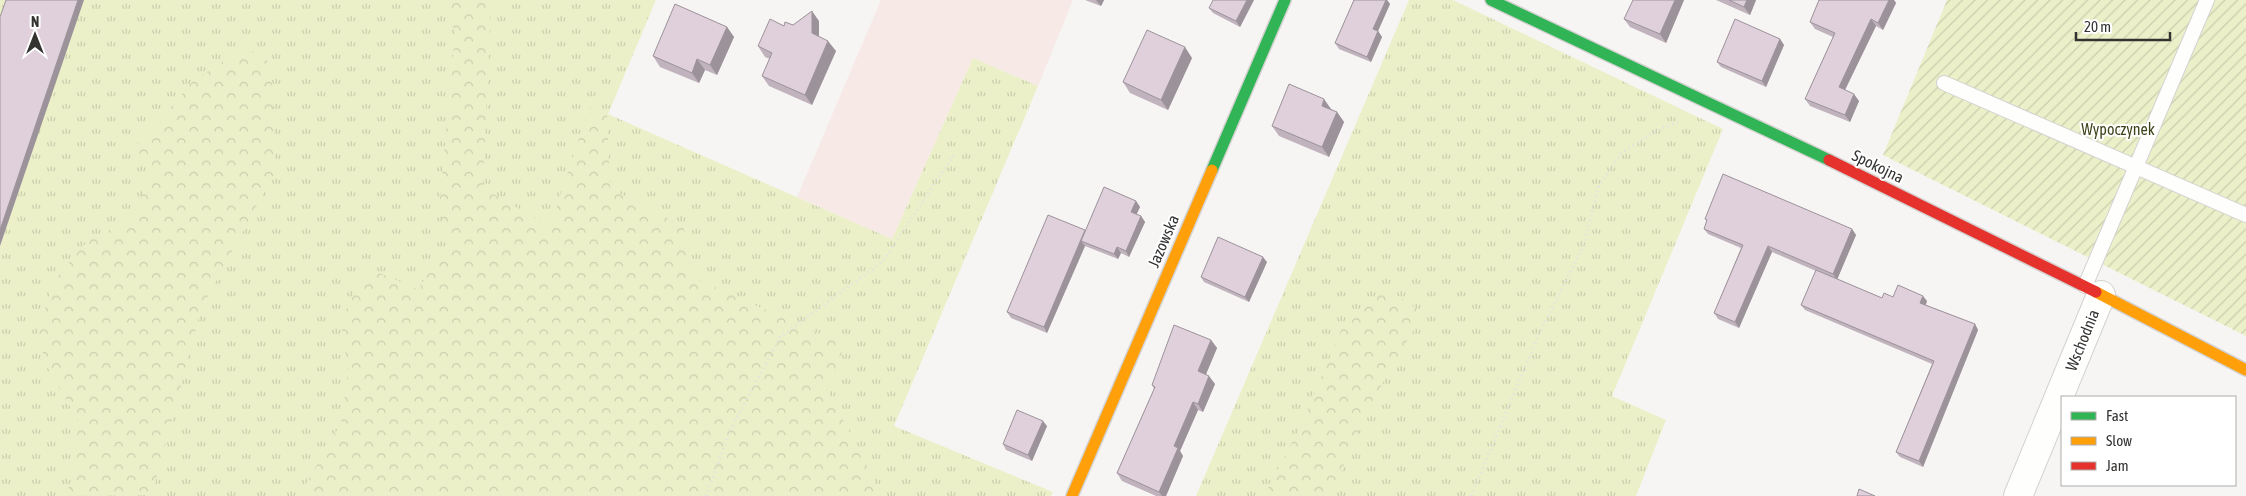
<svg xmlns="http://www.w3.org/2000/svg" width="2246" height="496" font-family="'Asap Condensed',sans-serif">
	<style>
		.commercial { fill: #f6e9e6 }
		.grass { fill: url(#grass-tufts) }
		.forest { fill: url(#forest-crowns) }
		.garden { fill: url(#garden-furrows) }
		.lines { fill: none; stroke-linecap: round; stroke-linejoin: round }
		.lane-casing { stroke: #d3d2d1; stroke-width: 16 }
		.street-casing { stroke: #d3d2d1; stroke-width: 30 }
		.fast-casing { stroke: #d3d2d1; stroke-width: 14 }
		.slow-casing { stroke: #d3d2d1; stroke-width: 14 }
		.jam-casing { stroke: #d3d2d1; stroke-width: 14 }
		.path { stroke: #e2e1e1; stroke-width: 3; stroke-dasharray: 1 4; stroke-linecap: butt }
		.lane { stroke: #fefefd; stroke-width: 14 }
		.street { stroke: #fefefd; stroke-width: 28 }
		.fast { stroke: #30b455; stroke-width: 11 }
		.slow { stroke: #ff9f0a; stroke-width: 11 }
		.jam { stroke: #e5322d; stroke-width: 11 }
		.wall { fill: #c0b3bd }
		.shaded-wall { fill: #9c929a }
		.building { fill: #dfd0dc; stroke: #9c929a }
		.labels { text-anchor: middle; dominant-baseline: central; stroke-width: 4; stroke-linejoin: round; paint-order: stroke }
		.park-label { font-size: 16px; fill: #3f431a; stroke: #fff }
		.street-label { font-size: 16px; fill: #353332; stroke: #fff }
	</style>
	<defs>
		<pattern id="grass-tufts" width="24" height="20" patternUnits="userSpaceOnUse" patternTransform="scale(1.25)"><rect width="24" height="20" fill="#ecf0c9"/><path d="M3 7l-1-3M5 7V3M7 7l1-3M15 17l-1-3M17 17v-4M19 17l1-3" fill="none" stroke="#cbcead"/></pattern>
		<pattern id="forest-crowns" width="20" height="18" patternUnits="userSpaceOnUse" patternTransform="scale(1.25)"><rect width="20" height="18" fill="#ecf0c9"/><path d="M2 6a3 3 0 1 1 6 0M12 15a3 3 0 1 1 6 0" fill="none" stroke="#cbcead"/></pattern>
		<pattern id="garden-furrows" width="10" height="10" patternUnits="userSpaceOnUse" patternTransform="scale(1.25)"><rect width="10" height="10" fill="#ecf0c9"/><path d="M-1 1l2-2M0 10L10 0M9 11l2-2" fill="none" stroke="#cbcead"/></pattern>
	</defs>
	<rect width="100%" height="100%" fill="#f7f5f3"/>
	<path class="commercial" d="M881,0h192l-35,86 -65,-28 -81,181 -95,-42z"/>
	<path class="grass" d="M0,0h656l-48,114 284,125 81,-181 65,28 -144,340 159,66 -2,4h-1051z
		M1409,0h44l270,129 -111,267 54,24 -30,76h-440z"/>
	<path class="forest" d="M446,0h45l-8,188 67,39 39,-119 18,6 3,74 74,39 6,49 155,69 -18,44 46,88 5,19h-579l42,-73 7,-51 -7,-52 26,-52 51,21 31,-46 -10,-34 16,-175z
		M245,47l26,16 5,107 -75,139 -49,186 -91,1 14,-15 3,-61 -32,-55 -8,-32 15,-51 37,-44 41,-17 19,-46 -15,-29 25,-26 33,-39z
		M1386,288l37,25 -50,87 -43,96h-66l37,-71 41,-97z"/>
	<path class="garden" d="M1947,0h299v336l-363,-181z"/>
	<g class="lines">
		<g class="lane-casing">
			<path id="lane" d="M1944,83l302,132
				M2085,286l122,-286"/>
		</g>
		<g class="street-casing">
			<path id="street" d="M2018,496l83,-201"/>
		</g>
		<g class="fast-casing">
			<path id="fast" d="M1491,0l338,160
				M1212,170l73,-170"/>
		</g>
		<g class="slow-casing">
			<path id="slow" d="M2096,292l150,78
				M1072,496l140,-326"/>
		</g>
		<g class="jam-casing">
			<path id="jam" d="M1829,160l267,132"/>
		</g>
		<path class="path" d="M706,496l23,-63 51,-96 103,-76 72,-108
			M1471,496l69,-164 43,-85 16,-61 22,-33 39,-24 19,-7"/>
		<use href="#lane" class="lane"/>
		<use href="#street" class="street"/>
		<use href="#fast" class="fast"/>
		<use href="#slow" class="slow"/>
		<use href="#jam" class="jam"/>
	</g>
	<path class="wall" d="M1085,0h19l-3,6z
		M1254,0l-14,27 -27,-14 -4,-5z
		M1354,0h33l3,4 -12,27 4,6 -11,25 -32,-13 -4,-6z
		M1684,0l-18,43 -36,-16 -6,-8z
		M1716,0h40l-6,15z
		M1819,0h75l2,3 -13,27 -7,-4 -31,64 14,11 -9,21 -40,-16 -5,-7 28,-62 -18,-8 -5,-7z
		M819,21v15l17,15 -24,54 -43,-19 -7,-10 8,-17 -5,-2 -7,-11 26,-20z
		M727,27l7,10 -17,38 -12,-5 -6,13 -39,-16 -7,-11z
		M1780,39l4,6 -18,42 -45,-20 -4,-5z
		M1192,58l-24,52 -38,-17 -7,-11z
		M1331,109l6,3 7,10 -15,35 -50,-21 -7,-10z
		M1136,201l4,6 -4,7 5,2 4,6 -16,35 -8,-4 -3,6 -33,-13 -38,87 -36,-15 -4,-6 78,-82 1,1z
		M1705,219l147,10 4,6 -19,44 45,19 11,-1 34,4 -1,4 49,19 3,6 -55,137 -23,-10 -4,-5 36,-88 -127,-54 -4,-5 15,-34 -44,-19 -33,76 -21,-9 -4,-6 27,-65 -33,-14 -4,-5 3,-8z
		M1267,262l-18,40 -45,-20 -3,-5z
		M1211,340l6,8 -11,26 9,10 -12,28 -5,-2 -18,41 3,5 -17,40h-10l-34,-15 -5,-8 37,-84 -2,-4z
		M1047,426l-15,35 -26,-11 -3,-6z"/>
	<path class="shaded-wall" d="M78,0h6l-84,246v-16z
		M1096,0h8l-3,6z
		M1247,0h7l-14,27 -4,-6z
		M1386,0h1l3,4 -12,27 4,6 -11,25 -4,-5 6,-28z
		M1675,0h9l-18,43 -6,-9z
		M1747,0h9l-6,15 -6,-8z
		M1889,0h5l2,3 -13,27 -5,-7z
		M812,11l7,10v23l-7,-11z
		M1871,19l5,7 -33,68 -4,-7z
		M727,27l7,10 -17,38 -7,-10z
		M1780,39l4,6 -18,42 -4,-6z
		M828,41l8,10 -24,54 -7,-10z
		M1185,47l7,11 -24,52 -7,-10z
		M697,59l8,11 -6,13 -7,-10z
		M1854,94l5,7 -9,21 -5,-7z
		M1324,99l7,10 -2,7 -7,-10z
		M1337,112l7,10 -15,35 -7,-10z
		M1136,201l4,6 -5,11 -4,-6z
		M1141,216l4,6 -16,35 -3,-6z
		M1852,229l4,6 -19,45 -4,-6z
		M1085,230l4,5 -8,6 4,5 -38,87 -3,-6z
		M1768,246l4,6 -33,76 -4,-6z
		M1117,247l4,6 -3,6 -4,-5z
		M1263,257l4,5 -18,40 -4,-5z
		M1923,296l4,5 -3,7 -4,-5z
		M1975,324l3,6 -55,137 -4,-6z
		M1211,340l6,8 -13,31 -6,-8z
		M1209,376l6,8 -12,28 -5,-8z
		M1193,402l5,8 -18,41 3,5 -17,40h-4l-3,-4 15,-46z
		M1043,421l4,5 -15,35 -4,-6z"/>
	<path class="building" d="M6,0h72l-78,230v-213z
		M1213,0h34l-11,21 -27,-13z
		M1354,0h32l-13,29 5,2 -11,26 -32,-14z
		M1633,0h42l-15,34 -36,-15z
		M1729,0h18l-3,7z
		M1819,0h70l-11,23 -7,-4 -32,68 15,7 -9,21 -40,-16 30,-66 -25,-11z
		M675,4l52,23 -17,38 -13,-6 -5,14 -39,-17z
		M812,11v22l16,8 -23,54 -43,-19 10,-23 -14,-7 12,-27 14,7 1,-4 8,3z
		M1735,19l45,20 -18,42 -45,-19z
		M1147,30l38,17 -24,53 -38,-18z
		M1289,84l35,15 -2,7 15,6 -15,35 -50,-21z
		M1723,174l129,55 -19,45 -65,-28 -33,76 -21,-9 29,-68 -39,-16 3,-9 -2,-1z
		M1104,187l32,14 -5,11 10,4 -15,35 -9,-4 -3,7 -33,-13z
		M1048,215l37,15 -41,97 -37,-15z
		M1218,237l45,20 -18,40 -44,-20z
		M1816,270l66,28 2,-5 9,4 5,-12 25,11 -3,7 55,21 -56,137 -23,-9 38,-91 -133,-56z
		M1174,325l37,15 -13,31 11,5 -11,28 -5,-2 -19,44 4,2 -19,44 -42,-19 38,-86 -3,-2z
		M1017,410l26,11 -15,34 -25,-11z
		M1859,489l16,7h-18z"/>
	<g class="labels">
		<g class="park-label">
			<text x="2118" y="129">Wypoczynek</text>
		</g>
		<g class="street-label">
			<text transform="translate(1878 166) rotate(26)">Spokojna</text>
			<text transform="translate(1163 241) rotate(-67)">Jazowska</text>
			<text transform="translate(2082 340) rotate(-68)">Wschodnia</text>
		</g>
	</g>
	<rect x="2061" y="396" width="175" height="90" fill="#ffffff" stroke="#aeadad"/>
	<rect x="2071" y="412" width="25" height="8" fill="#30b455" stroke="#aeadad"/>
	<text x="2106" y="421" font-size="15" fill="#353332">Fast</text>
	<rect x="2071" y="437" width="25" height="8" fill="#ff9f0a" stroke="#aeadad"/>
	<text x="2106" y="446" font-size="15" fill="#353332">Slow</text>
	<rect x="2071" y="462" width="25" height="8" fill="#e5322d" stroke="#aeadad"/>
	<text x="2106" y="471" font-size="15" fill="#353332">Jam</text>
	<g transform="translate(35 35)" stroke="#ffffff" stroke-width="4" paint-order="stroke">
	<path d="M0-4L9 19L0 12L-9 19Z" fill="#353332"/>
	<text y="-8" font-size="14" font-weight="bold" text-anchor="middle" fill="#353332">N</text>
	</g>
	<path d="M2076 32v8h94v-8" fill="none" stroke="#353332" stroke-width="2.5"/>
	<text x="2084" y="32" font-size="15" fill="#353332" stroke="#ffffff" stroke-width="4" paint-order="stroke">20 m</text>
</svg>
